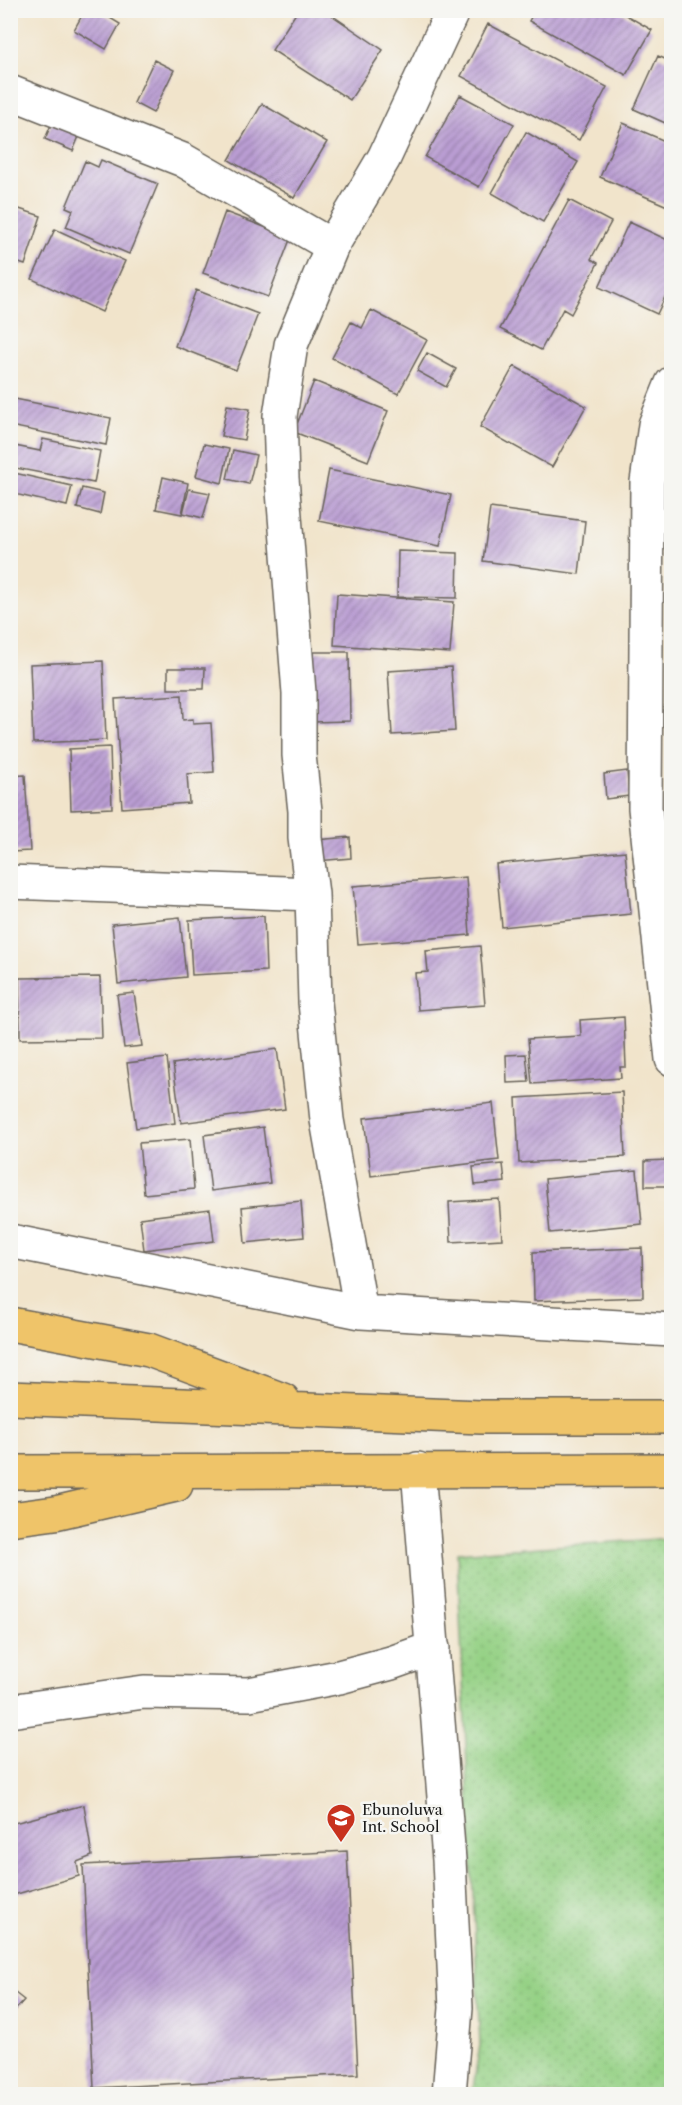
<svg xmlns="http://www.w3.org/2000/svg" width="682" height="2105" font-family="'Libre Caslon Text',serif">
	<style>
		.grass { fill: url(#grass-dots); stroke: #587650; stroke-width: 1.5 }
		.building { fill: url(#building-hatch) }
		.lines { fill: none; stroke-linecap: round; stroke-linejoin: round }
		.minor-casing { stroke: #676259; stroke-width: 36 }
		.highway-casing { stroke: #676259; stroke-width: 36 }
		.minor { stroke: #fff; stroke-width: 33 }
		.highway { stroke: #efc469; stroke-width: 33 }
		.labels { text-anchor: middle; dominant-baseline: central; stroke-width: 5; stroke-linejoin: round; paint-order: stroke }
		.poi-label { font-size: 15px; fill: #1c1c1c; stroke: #f6f6f2; text-anchor: start }
	</style>
	<defs>
		<pattern id="grass-dots" width="8" height="8" patternUnits="userSpaceOnUse" patternTransform="scale(1.5)"><rect width="8" height="8" fill="#95d185"/><path d="M2 2h.1M6 6h.1" fill="none" stroke="#80b372" stroke-width="1.8" stroke-linecap="round"/></pattern>
		<pattern id="building-hatch" width="6" height="6" patternUnits="userSpaceOnUse" patternTransform="scale(1.5)"><rect width="6" height="6" fill="#ba9dd3"/><path d="M-1 1l2-2M0 6l6-6M5 7l2-2" fill="none" stroke="#967faa"/></pattern>
	</defs>
	<rect width="100%" height="100%" fill="#f6f6f2"/>
	<filter id="ink" filterUnits="userSpaceOnUse"><feTurbulence type="fractalNoise" baseFrequency=".0167" numOctaves="2"/><feDisplacementMap in="SourceGraphic" scale="12" xChannelSelector="R" yChannelSelector="G"/><feConvolveMatrix kernelMatrix="1 2 1 2 8 2 1 2 1" color-interpolation-filters="sRGB"/></filter>
	<filter id="wash" filterUnits="userSpaceOnUse"><feTurbulence type="fractalNoise" baseFrequency=".008" numOctaves="4" result="noise"/><feDisplacementMap in="SourceGraphic" scale="24" xChannelSelector="R" yChannelSelector="G"/><feGaussianBlur stdDeviation="1.35" result="paint"/><feColorMatrix in="noise" values="0 0 0 0 0 0 0 0 0 0 0 0 0 0 0 0 0 1.4 0 .05"/><feComposite in="paint" operator="in"/></filter>
	<g filter="url(#wash)">
		<rect width="100%" height="100%" fill="#f1e4cb"/>
		<path class="grass" d="M671,1538v556h-199l8,-49 -23,-492z"/>
		<g id="blocks">
			<path class="building" d="M85,10h12l23,14 -14,25 -32,-19z
				M298,10h26l59,40 -33,50 -78,-50z
				M535,10h82l35,20 -26,45 -97,-54z
				M488,24l119,63 -28,53 -118,-64z
				M658,56l14,6v64l-38,-17z
				M154,60l20,10 -21,43 -19,-10z
				M460,95l54,29 -35,63 -54,-30z
				M262,104l65,38 -33,56 -65,-38z
				M54,118l28,11 -9,22 -28,-12z
				M623,123l49,21v64l-72,-31z
				M526,132l52,30 -35,60 -51,-29z
				M101,160l57,24 -29,70 -63,-27 7,-17 -7,-3 19,-46 13,6z
				M569,200l42,22 -20,37 7,4 -27,51 -8,-5 -22,41 -41,-21z
				M10,206l31,10 -16,49 -15,-5z
				M225,212l66,25 -23,60 -65,-24z
				M629,222l43,20v40l-15,32 -58,-27z
				M55,229l70,32 -23,51 -70,-33z
				M196,290l62,24 -22,56 -61,-24z
				M371,310l56,30 -29,54 -66,-36 19,-36 11,6z
				M427,353l29,16 -10,18 -29,-16z
				M514,366l72,40 -34,61 -72,-40z
				M314,381l74,30 -20,50 -74,-29z
				M10,398l101,20 -5,27 -96,-19z
				M227,405l23,4 -6,31 -23,-4z
				M43,439l57,12 -6,32 -84,-16v-22l30,6z
				M204,444l25,5 -7,34 -26,-7z
				M233,450l23,5 -7,29 -22,-5z
				M329,470l122,25 -11,51 -121,-25z
				M10,472l62,14 -5,20 -57,-13z
				M163,477l25,6 -6,31 -26,-5z
				M82,488l22,5 -4,21 -23,-6z
				M189,489l21,4 -7,25 -20,-5z
				M490,508l95,13 -6,53 -96,-13z
				M398,551l60,2 -1,45 -60,-1z
				M337,594l117,8 -4,51 -116,-8z
				M310,652h39l1,69 -39,1z
				M103,661l3,79 -73,3 -3,-79z
				M451,667l4,64 -63,4 -4,-64z
				M168,668h37l-1,21h-36z
				M182,695l1,25 10,-1v5l18,-1 3,49 -27,2 2,29 -67,5 -7,-109z
				M110,747l2,61 -41,2 -2,-61z
				M627,771l2,25 -23,3 -2,-25z
				M25,775l5,76 -20,1v-76z
				M350,837l1,21 -34,3 -2,-21z
				M625,851l6,63 -129,13 -6,-63z
				M466,877l4,58 -112,9 -5,-58z
				M264,916l2,55 -74,4 -3,-55z
				M180,917l6,60 -68,7 -6,-60z
				M480,946l5,59 -67,5 -3,-37 13,-1 -2,-21z
				M100,977l2,61 -82,1 -1,-61z
				M134,993l8,53 -18,2 -7,-53z
				M624,1017l2,50h-6l1,11 -89,6 -4,-45 53,-3 -1,-16z
				M277,1049l8,60 -104,14 -8,-59z
				M526,1054l3,28 -22,1 -1,-28z
				M167,1058l8,65 -39,5 -9,-65z
				M622,1092l3,65 -106,6 -3,-65z
				M493,1103l6,57 -128,16 -7,-58z
				M263,1127l7,56 -59,8 -7,-56z
				M190,1139l4,50 -50,5 -5,-51z
				M668,1160v26h-23v-25z
				M503,1164l2,18 -30,3 -2,-18z
				M637,1170l5,54 -92,9 -5,-54z
				M499,1199l3,40 -51,3 -2,-40z
				M301,1201l3,36 -59,6 -3,-36z
				M210,1209l4,32 -70,9 -4,-32z
				M642,1248l1,49 -109,4 -1,-49z
				M84,1805l8,51 -15,6 2,14 -69,20v-72z
				M347,1851l11,223 -264,14 -11,-223z
				M10,1989l14,11 -14,16z"/>
		</g>
	</g>
	<g filter="url(#ink)">
		<use href="#blocks" fill-opacity="0" stroke="#676259" stroke-width="1.5"/>
		<g class="lines">
			<g class="minor-casing">
				<path id="minor" d="M10,92l173,68 149,86
					M672,383l-17,42 -8,57 -2,326 27,251
					M10,882l302,12
					M10,1241l351,71 311,18
					M361,1312l-34,-192 -12,-118 -3,-108 -7,-56v-27l-6,-56v-62l-17,-215 -2,-62 11,-71 41,-99 52,-88 69,-148
					M418,1469l31,391 7,148 -7,86
					M10,1711l134,-19 105,2 90,-17 52,-14 42,-15"/>
			</g>
			<g class="highway-casing">
				<path id="highway" d="M10,1324l139,26 134,50
					M10,1398l471,19h191
					M10,1472l662,-2
					M10,1519l45,-6 121,-28"/>
			</g>
			<use href="#minor" class="minor"/>
			<use href="#highway" class="highway"/>
		</g>
	</g>
	<defs>
		<g id="school-pin" transform="scale(1.5)"><path d="M0 17L-7.5 6A9.5 9.5 0 1 1 7.5 6Z" fill="#c8321e" stroke="#f6f6f2"/><path d="M0-5L7-2L0 1L-7-2ZM-4 1L0 2.5L4 1V4Q0 6-4 4Z" fill="#fff"/></g>
	</defs>
	<g fill-rule="evenodd">
		<use href="#school-pin" x="341" y="1818"/>
	</g>
	<g class="labels">
		<g class="poi-label">
			<text x="362" y="1809">Ebunoluwa<tspan x="362" dy="17">Int. School</tspan></text>
		</g>
	</g>
	<rect width="682" height="2105" fill="none" stroke="#f6f6f2" stroke-width="36"/>
</svg>
